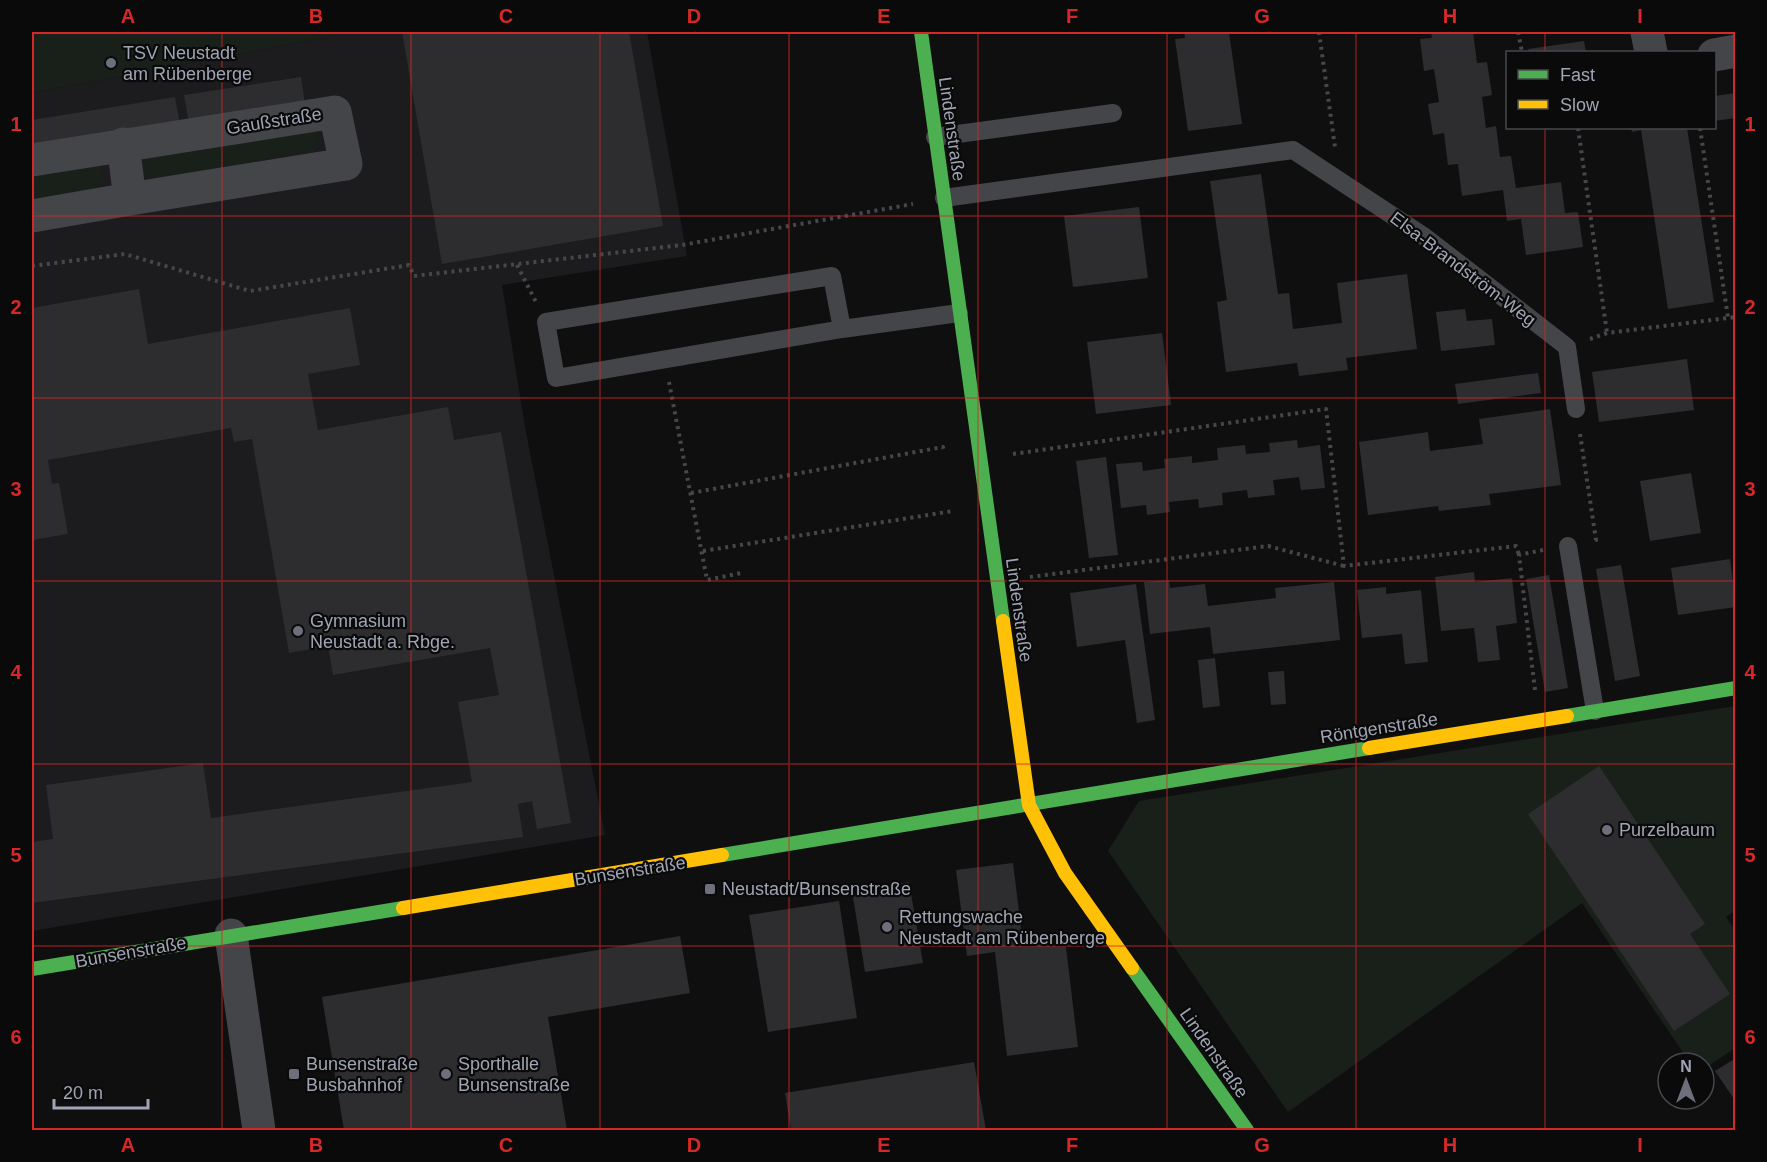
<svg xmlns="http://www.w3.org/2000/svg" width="1767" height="1162" font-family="Helvetica,sans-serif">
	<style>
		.built { fill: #1c1c1e }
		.green { fill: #19201a }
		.building { fill: #2d2d30 }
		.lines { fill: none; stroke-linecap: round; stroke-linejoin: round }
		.path { stroke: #45474b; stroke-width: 4; stroke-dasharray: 3 4.5; stroke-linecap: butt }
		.lane { stroke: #444549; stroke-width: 18 }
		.street { stroke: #444549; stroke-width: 33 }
		.fast { stroke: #4caf50; stroke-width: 14 }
		.slow { stroke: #ffc107; stroke-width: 14 }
		.grid { fill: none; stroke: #d62828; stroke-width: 1.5; stroke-opacity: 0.55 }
		.poi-dot { fill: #6d707a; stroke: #0a0a0b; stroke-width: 2 }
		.labels { text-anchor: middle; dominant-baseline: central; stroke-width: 4.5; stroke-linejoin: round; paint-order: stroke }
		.poi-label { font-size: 18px; fill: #9fa5b3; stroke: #0a0a0b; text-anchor: start }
		.street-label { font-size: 18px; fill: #9fa5b3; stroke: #0a0a0b }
		.neatline { fill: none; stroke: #d62828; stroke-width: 2 }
		.grid-label { font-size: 20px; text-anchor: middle; font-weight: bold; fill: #d62828 }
	</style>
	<rect width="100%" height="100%" fill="#0f0f10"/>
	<path class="built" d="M355,32h292l40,224 -185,29 23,142 80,408 -573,96v-838z"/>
	<path class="green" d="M32,32h323l-323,61z
		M317,131l2,8 -6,11 -158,30 -12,-7 -3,-9 6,-9z
		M99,164l6,13 -10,11 -63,12v-29z
		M1735,706l1,204 -10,7 9,13v118l-31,21v-6h-14l-108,-160 -294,209 -180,-261 31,-50z"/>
	<path class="building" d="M402,32h227l34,194 -221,38z
		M1184,32h45l13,92 -54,7 -13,-92 10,-1z
		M1431,32h42l4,31 10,-1 5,33 -10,2 4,31 10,-2 4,31 11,-1 5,32 45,-6 4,31 13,-1 5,35 -57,8 -5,-36 -14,2 -4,-31 -41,6 -4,-32 -10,1 -4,-32 -11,2 -5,-31 11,-2 -5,-33 -10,2 -4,-32 12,-1z
		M1584,41l2,11h-57l-1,-3z
		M301,77l4,27 -116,19 -5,-28z
		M1736,93v25l-22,3v-25z
		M175,97l5,28 -148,24v-29z
		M1631,128h56l27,174 -46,7 -27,-179 -9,2z
		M1261,174l17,120 11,-1 4,36 49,-6 -5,-40 70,-9 10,75 -71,9 2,12 -49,6 -2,-13 -71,9 -9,-70 10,-2 -17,-119z
		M1139,207l9,71 -75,9 -9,-71z
		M139,289l9,55 202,-36 10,57 -52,9 10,56 130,-23 6,33 47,-8 70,391 -34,6 -5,-28 -14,3 5,33 -491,66v-61l21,-3 -7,-54 157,-22 8,55 261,-36 -14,-80 41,-7 -9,-47 -157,27 -5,-29 -39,7 -37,-214 -18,3 -3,-14 -183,32 4,24 7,-1 9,51 -36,6v-232z
		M1465,309l2,12 25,-2 3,26 -54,6 -5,-39z
		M1162,333l9,72 -75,9 -9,-72z
		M1687,359l7,51 -95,12 -7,-50z
		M1538,373l3,20 -83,11 -3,-20z
		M1550,409l11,76 -72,9 2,11 -52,6 -1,-5 -70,9 -9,-73 69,-10 2,19 53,-7 -4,-25z
		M1297,440l1,8 22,-3 5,43 -24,2 -2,-13 -26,3 2,15 -27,3 -1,-8 -25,3 1,12 -24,3 -1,-9 -29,3 1,10 -23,3 -1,-10 -25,3 -5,-44 26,-2 1,9 22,-3 -1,-9 28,-3v7l26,-3 -1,-12 28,-3 1,9 24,-2 -1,-9z
		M1106,457l12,98 -29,3 -13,-97z
		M1691,473l10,60 -51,8 -10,-60z
		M1730,559l6,48 -58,8 -7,-47z
		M1621,565l19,111 -25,5 -19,-112z
		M1474,572l1,10 37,-4 5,45 -21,3 4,34 -22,2 -4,-34 -33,3 -6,-54z
		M1549,575l19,113 -23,4 -19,-113z
		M1169,580l1,8 35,-4 3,22 68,-8 -1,-10 59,-6 6,58 -127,14 -3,-27 -60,7 -6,-52z
		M1136,584l19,136 -18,3 -12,-83 -48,7 -7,-54z
		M1386,587v7l35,-4 7,72 -23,2 -3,-30 -40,4 -5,-48z
		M1215,658l5,48 -17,2 -5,-48z
		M1284,671l2,33 -15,1 -3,-33z
		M1599,766l106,158 -15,10 40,60 -56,37 -146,-217z
		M1013,863l9,73 42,-5 14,116 -71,9 -12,-104 -28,4 -11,-86z
		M909,882l14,81 -58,9 -13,-81z
		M839,901l18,117 -89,14 -19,-117z
		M680,936l10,57 -142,24 19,113h-223l-22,-133z
		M1736,1058v44l-21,-31z
		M974,1062l12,68h-195l-6,-37z"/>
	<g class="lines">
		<path class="path" d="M1319,32l16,115
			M1518,32l4,20
			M1578,128l29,205
			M1700,128l28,190
			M517,265l19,37
			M32,266l93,-12 125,37 159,-26 5,11 268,-31 231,-41
			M1590,339l17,-6 129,-16
			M669,382l38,198 34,-7
			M1580,434l16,106 -5,1
			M1013,454l313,-45 18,157 172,-20 3,9
			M691,493l252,-46 1,4
			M703,551l250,-40
			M1030,577l238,-31 76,20
			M1535,690l-16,-135 24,-5"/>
		<path class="lane" d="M935,137l178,-24
			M944,198l349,-48 132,87 142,110 9,62
			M842,329l-10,-53 -286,46 10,56 286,-49 117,-16
			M1568,546l27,165"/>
		<path class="street" d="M1647,32l4,20
			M1714,55l22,-4
			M32,160l303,-48 11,52 -216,35 -7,-55
			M32,216l98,-17
			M231,935l28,195"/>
		<path class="fast" d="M921,32l82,589
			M1567,716l169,-28
			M722,855l647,-107
			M1132,968l115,162
			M32,969l371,-61"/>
		<path class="slow" d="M1003,621l26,184 36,68 67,95
			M1369,748l198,-32
			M403,908l319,-53"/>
	</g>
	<path class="grid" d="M222,32v1098M411,32v1098M600,32v1098M789,32v1098M978,32v1098M1167,32v1098M1356,32v1098M1545,32v20M1545,128v1002M32,216h1704M32,398h1704M32,581h1704M32,764h1704M32,946h1704"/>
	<g class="poi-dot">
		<circle cx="111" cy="63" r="6"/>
		<circle cx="298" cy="631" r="6"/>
		<circle cx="1607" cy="830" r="6"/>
		<rect x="704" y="883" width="12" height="12" rx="3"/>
		<circle cx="887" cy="927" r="6"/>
		<rect x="288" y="1068" width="12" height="12" rx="3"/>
		<circle cx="446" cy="1074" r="6"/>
	</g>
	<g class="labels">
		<g class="poi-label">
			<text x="123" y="53">TSV Neustadt<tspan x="123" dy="21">am Rübenberge</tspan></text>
			<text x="310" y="621">Gymnasium<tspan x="310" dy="21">Neustadt a. Rbge.</tspan></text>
			<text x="1619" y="830">Purzelbaum</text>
			<text x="722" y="889">Neustadt/Bunsenstraße</text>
			<text x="899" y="917">Rettungswache<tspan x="899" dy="21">Neustadt am Rübenberge</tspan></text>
			<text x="306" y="1064">Bunsenstraße<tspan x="306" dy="21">Busbahnhof</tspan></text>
			<text x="458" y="1064">Sporthalle<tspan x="458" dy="21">Bunsenstraße</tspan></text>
		</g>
		<g class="street-label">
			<text transform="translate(274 121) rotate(-9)">Gaußstraße</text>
			<text transform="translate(952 129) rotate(82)">Lindenstraße</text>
			<text transform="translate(1463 269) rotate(37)">Elsa-Brandström-Weg</text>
			<text transform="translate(1019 610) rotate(82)">Lindenstraße</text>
			<text transform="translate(1379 728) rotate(-9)">Röntgenstraße</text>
			<text transform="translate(630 871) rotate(-9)">Bunsenstraße</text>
			<text transform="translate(131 952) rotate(-10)">Bunsenstraße</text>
			<text transform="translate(1214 1053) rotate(55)">Lindenstraße</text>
		</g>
	</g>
	<rect width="1767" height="1162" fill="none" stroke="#0a0a0b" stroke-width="66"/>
	<rect x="1506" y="51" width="210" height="78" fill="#0a0a0b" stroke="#46484e" stroke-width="1.5"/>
	<rect x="1518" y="70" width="30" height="9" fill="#4caf50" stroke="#46484e" stroke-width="1.5"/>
	<text x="1560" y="81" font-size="18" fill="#9fa5b3">Fast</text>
	<rect x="1518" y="100" width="30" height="9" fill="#ffc107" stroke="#46484e" stroke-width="1.5"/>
	<text x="1560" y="111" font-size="18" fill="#9fa5b3">Slow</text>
	<g transform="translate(1686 1081)"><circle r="28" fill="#0a0a0b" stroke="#46484e" stroke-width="1.5"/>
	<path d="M0-4.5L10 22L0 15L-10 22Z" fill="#6d707a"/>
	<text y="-9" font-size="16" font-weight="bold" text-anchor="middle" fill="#9fa5b3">N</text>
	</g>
	<path d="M54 1099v9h94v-9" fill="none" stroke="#9fa5b3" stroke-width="3"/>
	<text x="63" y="1099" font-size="18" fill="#9fa5b3" stroke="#0a0a0b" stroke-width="4.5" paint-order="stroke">20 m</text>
	<rect x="33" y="33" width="1701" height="1096" class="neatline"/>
	<g class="grid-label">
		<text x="128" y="23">A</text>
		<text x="316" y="23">B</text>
		<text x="506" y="23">C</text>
		<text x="694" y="23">D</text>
		<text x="884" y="23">E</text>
		<text x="1072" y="23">F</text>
		<text x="1262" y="23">G</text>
		<text x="1450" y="23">H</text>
		<text x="1640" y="23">I</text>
		<text x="16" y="131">1</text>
		<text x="1750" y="131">1</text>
		<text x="16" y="314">2</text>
		<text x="1750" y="314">2</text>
		<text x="16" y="496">3</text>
		<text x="1750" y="496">3</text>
		<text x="16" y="679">4</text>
		<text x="1750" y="679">4</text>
		<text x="16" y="862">5</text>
		<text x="1750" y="862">5</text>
		<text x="16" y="1044">6</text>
		<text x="1750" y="1044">6</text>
		<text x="128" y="1152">A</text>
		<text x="316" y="1152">B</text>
		<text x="506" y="1152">C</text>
		<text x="694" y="1152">D</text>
		<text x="884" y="1152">E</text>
		<text x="1072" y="1152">F</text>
		<text x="1262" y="1152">G</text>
		<text x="1450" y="1152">H</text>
		<text x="1640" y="1152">I</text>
	</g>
</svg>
